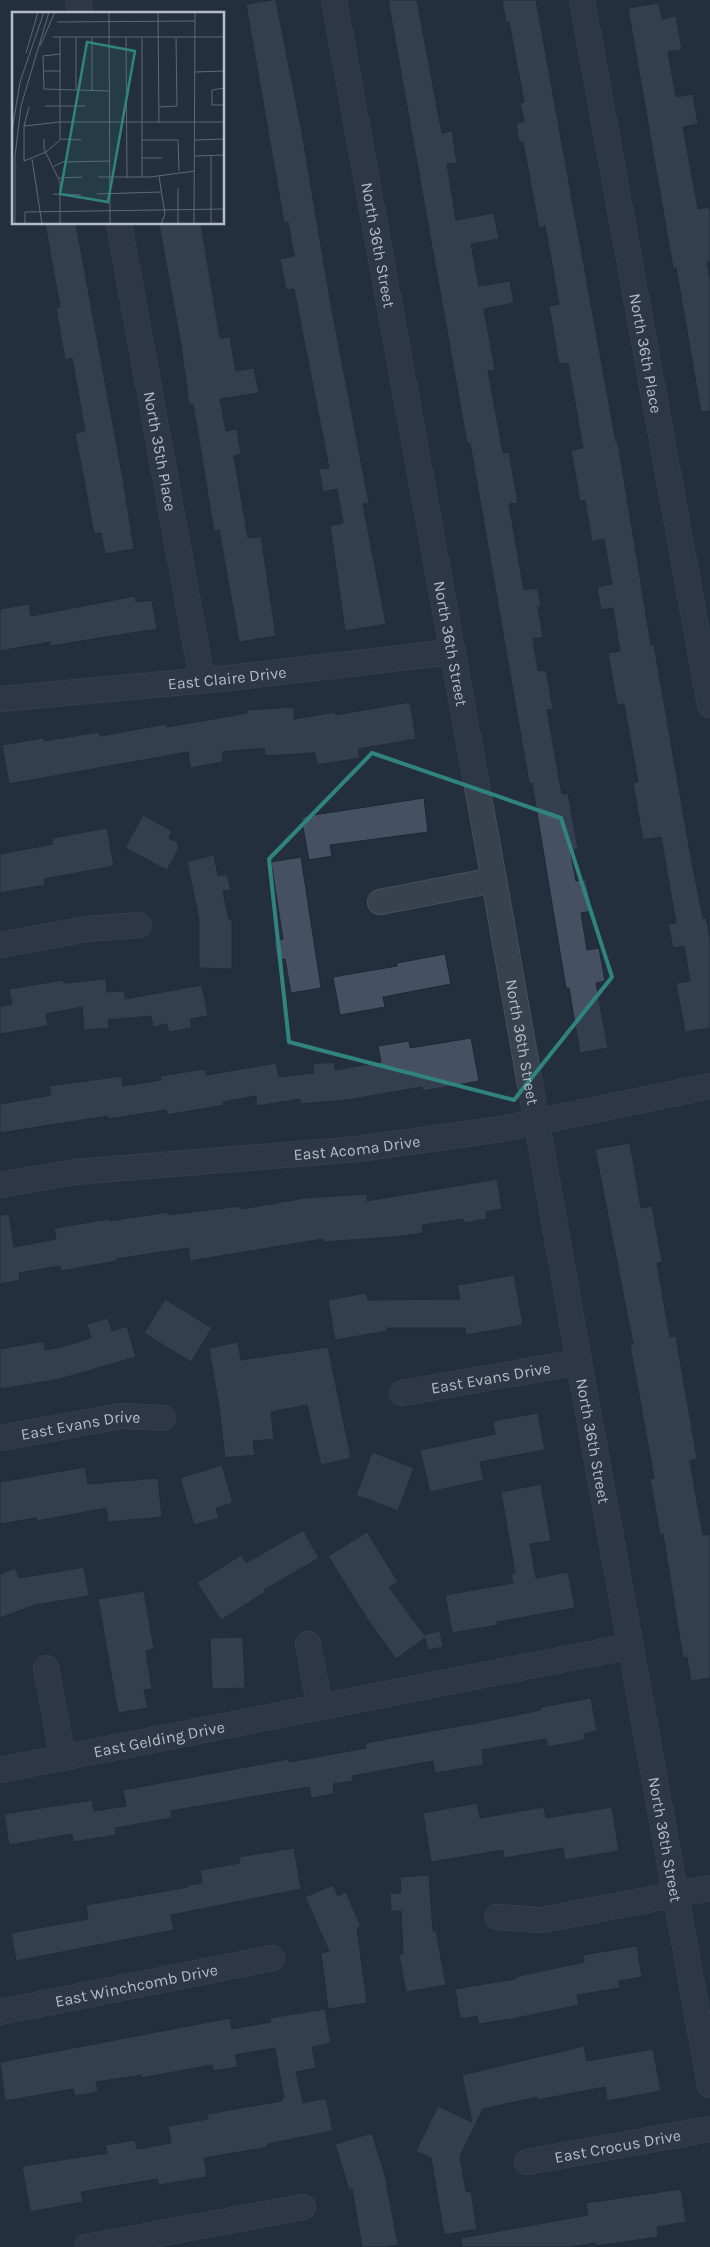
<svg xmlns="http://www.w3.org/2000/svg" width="710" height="2247" font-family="Karla,sans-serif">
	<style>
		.building { fill: #455162; stroke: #1f2835 }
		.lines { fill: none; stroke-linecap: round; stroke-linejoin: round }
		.minor-casing { stroke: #565f6c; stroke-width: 26 }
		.minor { stroke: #38414e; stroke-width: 25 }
		.marked { fill: none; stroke: #308480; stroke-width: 4; stroke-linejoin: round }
		.labels { text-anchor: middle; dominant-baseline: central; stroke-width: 5; stroke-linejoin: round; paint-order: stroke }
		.street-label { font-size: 16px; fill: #b4bcc9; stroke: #1d2633 }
		.inset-road { fill: none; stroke: #5e6776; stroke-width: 1 }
		.view { fill: #308480; fill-opacity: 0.15; stroke: #308480; stroke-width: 2.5 }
		.inset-edge { fill: none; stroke: #b4bcc9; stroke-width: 2.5 }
	</style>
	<rect width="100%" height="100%" fill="#242f3e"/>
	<path class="building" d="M271,0h5l25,127 31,183 37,193 -6,1 23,120 -41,7 -15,-105 13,-3 -6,-34 -14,3 -4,-23 10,-1 -35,-179 -8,1 -6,-31 14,-3 -6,-34 -4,1 -38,-219z
		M388,0h29l25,133 10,-2 5,32 -10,1 9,56 38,-7 5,26 -28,5 8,42 31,-5 4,22 -30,6 11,61 -7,1 15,82 6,-1 9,51 -9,1 15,86 14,-2 3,18 -3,1 5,30 -10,2 5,32 8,-1 7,39 -6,1 15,84 6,-1 10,56 -8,1 6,31 10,-2 6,32 -11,2 6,37 12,-2 6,33 -9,2 12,65 -28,5 -11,-65h-3l-34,-205h-3l-59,-340h-3z
		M502,0h34l80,442h2l33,203h3l36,207 13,66h3l4,20v90l-25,4 -9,-49 14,-2 -6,-35 -11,2 -5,-24 8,-1 -15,-86 -18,3 -10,-57 5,-1 -14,-78 -7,1 -9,-52 12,-2 -7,-43 -12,2 -4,-23 15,-3 -8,-45 -12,3 -7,-42 -5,1 -9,-51 12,-2 -15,-85 -9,1 -10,-58 10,-2 -14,-78 -6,2 -16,-86h-4l-3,-19 8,-1 -4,-19 4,-1 -15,-80 -3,1z
		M659,3l3,16 14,-3 6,34 -14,2 8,45 17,-3 5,30 -15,3 15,82 12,-2v55h-3l3,17v132l-9,1 -25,-144h-3l-45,-260z
		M45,224h31l47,255 11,70 -29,5 -4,-21 -7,1 -19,-101 10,-2 -13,-73 -7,2 -9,-53h4z
		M159,224h42l19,114 10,-1 6,34 18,-3 5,25 -39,6 6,32 11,-2 4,25 -7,2 14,82 13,-2 15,100 -37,6 -20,-112 -5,1 -21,-127 -4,1 -8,-60z
		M135,596l1,6 16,-2 5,29 -107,17v-4l-50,9v-42l29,-5 2,12z
		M410,702l6,37 -58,10 2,9 -43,7 -2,-12 -50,3 -1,-8 -42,4 1,10 -33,6 -2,-16 -179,32 -7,-39 41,-7 1,3 55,-9 1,4 66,-12 1,3 80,-14v-3l47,-3v12l41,-7 1,3z
		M424,798l4,34 -98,13 2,11 -23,4 -8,-43z
		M143,815l29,16 -3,7 9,5v7l-11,20 -42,-22z
		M107,828l7,38 -70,13 1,6 -45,8v-39l53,-10 -1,-6z
		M214,855l4,21 9,-2 4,16 -8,1 6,29h3v49l-33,-1v-48l-12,-59z
		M301,857l20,131 -30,5 -6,-34 -8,1 -3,-19 9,-2 -12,-77z
		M445,954l6,30 -68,13 2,10 -45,8 -7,-38 64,-11v-3z
		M106,979l1,13 17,-1 1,8 77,-14 6,31 -18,3 2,9 -23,4 -2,-8 -14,3 -2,-11 -43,4 1,8 -25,2 -2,-23 -36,7 2,12 -48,8v-28l12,-2 -3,-15 54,-9 1,3z
		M471,1038l8,43 -56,10 -1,-4 -75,13 -46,4 -1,-5 -43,7 -1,-10 -33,6 1,3 -57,10 -1,-5 -58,9v-3l-108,17v-29l51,-9 -2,-9 73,-10 1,10 38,-6 -1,-4 45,-7 1,6 70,-12 3,14 35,-4 -1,-9 21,-2 1,8 46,-8 -3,-16 31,-5 1,7z
		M630,1143l11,65 11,-2 10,56 -5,1 13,74 6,-1 21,123 -7,2 13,74 7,-1v144l-19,3 -4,-24 -4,1 -20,-124 -3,1 -10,-56 4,-1 -24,-133 3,-1 -38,-195z
		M497,1179l5,30 -16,3 1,7 -23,4 -1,-4 -41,6 1,8 -20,3 -79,6 -1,-3 -133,22 -2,-13 -72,11 1,2 -56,10 -1,-5 -41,7 1,7 -20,4v-69l9,-1 5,33 42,-8 -2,-11 55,-9 1,2 59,-9v3l71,-9 1,3 64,-11 62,-4v7z
		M514,1275l9,50 -57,10 -1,-7h-78v3l-52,9 -7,-40 38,-7 2,7 92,-1 -3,-14z
		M165,1299l47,29 -21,34 -47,-29z
		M108,1318l4,13 15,-5 9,31 -76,22 -60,10v-40l44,-8 1,9 20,-4 26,-8 -4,-14z
		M238,1342l3,18 87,-13 23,111 -30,7 -14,-60 -36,7 3,27 -21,2 2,14 -30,3 -6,-51 -10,-59z
		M538,1413l7,37 -65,12 4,18 -54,12 -10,-42 75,-16 -2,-13z
		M372,1452l42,16 -16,43 -42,-16z
		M222,1465l11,38 -17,5 3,10 -25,7 -14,-47z
		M85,1467l3,17 70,-6 4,39 -54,5 -2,-14 -69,13 -1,-3 -36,6v-42z
		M541,1484l10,57 -21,3 6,34 32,-6 7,36 -78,14 1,3 -46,8 -7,-38 68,-12 -2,-9 4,-1 -14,-81z
		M303,1530l16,28 -55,32 1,2 -44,28 -24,-37 44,-28 5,8z
		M367,1532l31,50 -9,5 36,49v-2l15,-3 3,16 -15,3 -3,-12 -29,21 -32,-45 -36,-58z
		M84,1567l5,29 -54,9 -35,13v-44l15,-6 4,10z
		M144,1591l10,58 -8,2 6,38 -8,1 4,18 -30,5 -20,-114z
		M243,1637l2,51 -33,1 -2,-51z
		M591,1698l6,33 -13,3 1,6 -37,7 -2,-8 -64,11 2,15 -49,8 -2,-12 -81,15 1,5 -20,3 1,10 -23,4 -2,-11 -138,24 1,7 -57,10 1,7 -43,7 -1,-8 -63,11 -5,-31 88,-14 2,11 32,-5 -3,-16 166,-31v3l77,-14 -1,-5 122,-22 54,-11v-3z
		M477,1803l3,15 64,-11 2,11 66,-11 7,44 -54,9 -2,-12 -59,10 -1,-8 -72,12 -8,-49z
		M294,1848l7,41 -130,26 3,15 -158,31 -5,-28 77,-14 -2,-14 102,-18v-2l14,-2 -2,-13 40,-7 -1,-6z
		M429,1875l4,56h3l10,54 -40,7 -7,-37 4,-1 -2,-43h-10l-1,-18h11l-1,-16z
		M333,1885l5,11 8,-4 15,35 -4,1 10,75 -39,6 -7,-56 8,-2 -24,-54z
		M637,1946l5,31 -23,4 1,7 -43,7 2,10 -67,14 -33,5 -2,-8 -17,3 -5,-30 60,-10v-2l69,-15 -1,-7z
		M325,2009l6,34 -19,4 4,21 -20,4 7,31 23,-5 7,33 -66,13 1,3 -64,11 3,19 -48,8 -2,-6 -76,13 2,10 -53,10 -8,-46 85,-13 -2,-8 30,-5 2,9 34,-6 -3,-17 40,-7 -1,-5 75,-13 -1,-3h3l-9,-50 -40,7 3,12 -25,4 -1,-6 -71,13v-3l-45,7 2,10 -23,4 -2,-7 -68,12 -5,-39 230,-44 2,11 39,-7 -1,-4z
		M584,2046l3,15 66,-12 8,42 -54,10 -2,-14 -68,13v-3l-54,12 -23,47 6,36 5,-1 6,38 -33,6 -13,-77 -15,-7 22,-45 34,16 -10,-47z
		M372,2133l13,42 13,70 -14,2h-22l-10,-58 -3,1 -14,-46z
		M681,2189l5,33 -29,5 1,10 -62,9v-3l-26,4h-108l-1,-9 127,-23 -2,-12z"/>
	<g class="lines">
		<g class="minor-casing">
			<g id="minor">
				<path d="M78,0l3,14"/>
				<path id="s1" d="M334,0l160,880 85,482 131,723"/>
				<path id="s2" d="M582,0l128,705"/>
				<path id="s3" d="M119,224l83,455"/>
				<path id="s4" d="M0,699l229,-21 223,-26"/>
				<path d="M380,902l114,-22"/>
				<path d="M0,945l87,-16 52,-4"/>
				<path id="s5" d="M0,1185l75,-13 283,-23 144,-20 208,-43"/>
				<path id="s6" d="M402,1393l177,-31"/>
				<path id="s7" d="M0,1438l121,-22 42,2"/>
				<path d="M308,1644l12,63"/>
				<path d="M46,1668l17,90"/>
				<path id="s8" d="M0,1770l631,-124"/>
				<path d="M497,1917l45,3 168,-32"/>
				<path id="s9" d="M0,2012l272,-54"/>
				<path id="s10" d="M527,2162l183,-33"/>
				<path d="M87,2247l216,-40"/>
			</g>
		</g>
		<use href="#minor" class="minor"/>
	</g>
	<path d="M0 0H710V2247H0ZM372,753l189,65 51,159 -98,123 -225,-58 -20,-183z" fill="#242f3e" fill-opacity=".55" fill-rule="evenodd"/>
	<path class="marked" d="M372,753l189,65 51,159 -98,123 -225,-58 -20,-183z"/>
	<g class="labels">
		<g class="street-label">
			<text stroke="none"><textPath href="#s1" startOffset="249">North 36th Street</textPath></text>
			<text stroke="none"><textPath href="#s2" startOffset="359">North 36th Place</textPath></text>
			<text stroke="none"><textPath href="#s3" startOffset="231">North 35th Place</textPath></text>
			<text stroke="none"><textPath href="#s1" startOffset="654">North 36th Street</textPath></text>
			<text stroke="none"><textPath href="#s4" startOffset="228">East Claire Drive</textPath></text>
			<text stroke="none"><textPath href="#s1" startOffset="1059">North 36th Street</textPath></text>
			<text stroke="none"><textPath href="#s5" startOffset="359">East Acoma Drive</textPath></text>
			<text stroke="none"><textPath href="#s6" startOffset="90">East Evans Drive</textPath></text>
			<text stroke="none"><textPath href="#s7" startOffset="82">East Evans Drive</textPath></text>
			<text stroke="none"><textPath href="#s1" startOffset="1464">North 36th Street</textPath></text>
			<text stroke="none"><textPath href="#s8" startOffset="162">East Gelding Drive</textPath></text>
			<text stroke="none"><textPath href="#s1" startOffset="1869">North 36th Street</textPath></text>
			<text stroke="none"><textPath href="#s9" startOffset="139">East Winchcomb Drive</textPath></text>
			<text stroke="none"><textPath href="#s10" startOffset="92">East Crocus Drive</textPath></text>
		</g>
	</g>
	<g transform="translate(12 12)">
		<rect width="212" height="212" fill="#242f3e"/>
		<path class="inset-road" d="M97,0l1,212M146,0l1,111M45,10l138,-1M41,25h172M64,26v51M80,26v52M114,26l1,140M130,26v139M28,34l15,-34M14,41l12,-41M48,42l-17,2 1,33 66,2M32,59h16M183,60l30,-1M213,76l-13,2v15h13M33,94h40M17,95l-5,19v35l22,-9 14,-12v-102M147,95l18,-1 -1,-68M12,114l36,-4h165M0,119l8,-49 24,-70M32,127v10l16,33v42M49,127l20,1M130,128h36l1,31M183,128l30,-1M183,144l30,-1M130,146h20M20,147l10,65M42,154l9,-4 47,-1M147,164l6,38 -4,10M86,165h52l45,-6M47,166l23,-1M41,182l28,1M85,182l64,-2M3,212v-68l6,-50 28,-94M13,212v-12l200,-3M166,212v-36M182,212l1,-212M199,212v-68"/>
		<path class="view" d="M75,30l48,9 -27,151 -48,-8z"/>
		<rect width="212" height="212" class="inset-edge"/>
	</g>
</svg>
